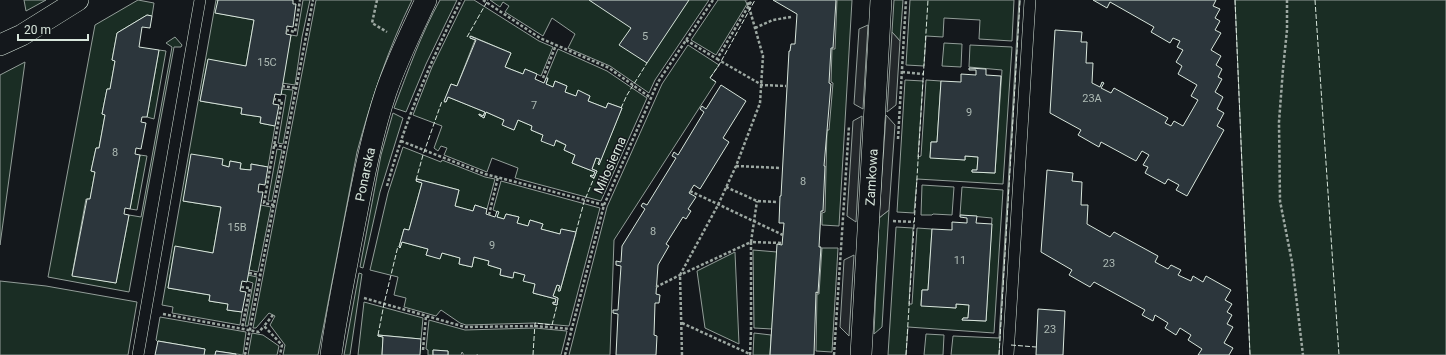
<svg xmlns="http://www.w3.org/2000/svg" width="1446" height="355" font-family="Roboto,sans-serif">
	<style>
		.green { fill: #1a2d24; stroke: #939e99 }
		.parking { fill: #24282b; stroke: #939e99 }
		.building { fill: #2c363c; stroke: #d8e6dc }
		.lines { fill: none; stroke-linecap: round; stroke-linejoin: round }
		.lane-casing { stroke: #d8e6dc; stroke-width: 12 }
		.street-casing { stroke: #d8e6dc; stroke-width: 22 }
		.path { stroke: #9da8a2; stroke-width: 2.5; stroke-dasharray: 3 2; stroke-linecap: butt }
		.lane { stroke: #14181c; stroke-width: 11 }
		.street { stroke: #14181c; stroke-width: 21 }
		.fence { stroke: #d8e6dc; stroke-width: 1; stroke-dasharray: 5 2; stroke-linecap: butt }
		.labels { text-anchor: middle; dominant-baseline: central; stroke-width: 3; stroke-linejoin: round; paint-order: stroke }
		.number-label { font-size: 11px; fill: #adbab4 }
		.street-label { font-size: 13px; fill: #d8e6dc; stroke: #14181c }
	</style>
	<rect width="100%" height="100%" fill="#14181c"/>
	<path class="green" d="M24,0h22l-20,11z
		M138,0l16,3 -2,13 -5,-1 -30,18 -5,27 3,1 -5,28h-3l-5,25 3,1 -6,33h-3l-5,23 4,1 -5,27h-4l-14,76 44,8 13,-68 12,2 31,-170 -6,-4 9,-6 7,8 -1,2h-7l-45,245 -81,-15 47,-252z
		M216,0h2l-2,13 38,7 -8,46 -38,-6 -8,41 42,7 -1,6 20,3 -1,6 15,3 -7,41 -17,-3v6l-11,-1 1,-6 -11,-2 -1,6 -7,-2 -39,36 38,6 -8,46 -38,-6 -7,41 42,7 -1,6 19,3 -1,6 15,2 -2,13 -68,-12 1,-6 -11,-2z
		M303,0h7l-8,37 -7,48 -13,-2 9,-48 6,1z
		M316,0h96c-24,49 -41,100 -55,152l-39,203h-35l2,-10 -15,-20 5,-9 -6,-3 -13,15h-3z
		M440,0h17l-31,64 -20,48 -12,-4c14,-37 27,-74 46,-108z
		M465,0h9l65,41 14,6 -12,29 -16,-7 -2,5 -18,-7 6,-14 -40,-17 -1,2 5,2 -18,46 -6,-2 -7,18h2l2,-5 37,15 -2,4 -4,-2v1l5,3 2,-6 18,8 -1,5 11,5 4,-10 14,6 -1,4 35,15 -2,5 11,5 -3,8 23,9 -2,4h-3l4,2 3,-7 -5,-2 4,-11 4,1 -2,5h1l23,-56 -14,-5 -2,5 -18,-7 2,-5 -12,-5 -2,5 -11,-4 2,-6 -12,-5 -2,6 -7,-3 2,-5 -2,-1 12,-29 49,22 40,27 -46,103 -86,-23 3,-10 -26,-10 -5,14 -43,-17 3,-7 -6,-2 -3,5 -4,-3 8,-22 -29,-11 19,-48z
		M490,0h219l-54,80 -6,13 -39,-27 -42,-18 7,-14 -23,-16 -9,18 -38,-24 4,-6 -6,-4 -3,5z
		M718,0h27l2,4 -31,51 -25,-15z
		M837,0h15l-13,226 -17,-1v-12l3,-1 2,-82h2l4,-47 -2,-1 1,-33h3z
		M894,0h9l-3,41 -8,-9z
		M910,0h104l-2,41 -33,-2 1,-19 -36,-2 -1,19 -17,-1 -2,30 -18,-1z
		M1019,0h1l-21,355h-48l2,-19 46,2z
		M1235,0h211v355h-196z
		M944,43l18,1 -1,23 -19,-1z
		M688,45l31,20 -9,13 6,4 -102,158 -4,115h-41l38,-148 55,-123z
		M970,45l42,2 -9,137 -86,-5 -3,34 -17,-1 8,-132 18,1 -5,76 3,-1 5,-76 15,1 -4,61h-6l-1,15 35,3v-4l13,1 -1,13h-5v2l23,1 7,-103 -33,-3z
		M159,50l7,1 -12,68 -7,-2z
		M25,62l-25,183v-170z
		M282,89l11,1 -10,54 -5,-1 8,-48 -5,-1z
		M393,113l10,5 -23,74 -17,76 -3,-1 21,-112z
		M403,147l38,15 1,-2 43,17 10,2 -8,30 -12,-4 -2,6 -18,-5 4,-16 -42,-11 -1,2 6,2 -13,47 -5,-1 -5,18 1,1 2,-6 26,7 -2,6 14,3 2,-5 18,5 -1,6 13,3 2,-10 15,4 -1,4 13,4 -1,6 12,3 2,-6 11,3 10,9 -2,9 23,6 -1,4 -2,-1v2l4,1 1,-7 -5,-2 4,-11 3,1 -2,4 2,1 16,-58 -14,-4 -2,5 -19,-5 2,-5 -13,-4 -2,6 -11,-3 2,-6 -13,-3 -2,5 -7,-2 1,-5 -5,-2 8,-29 99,27 -31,118 -34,-3 -69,2 -6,-2 -19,-13 -5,6 -32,-9 2,-9 -12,-3 4,-18 -28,-7 18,-77z
		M277,149l5,1 -10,51h-4z
		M140,155l7,1 -10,54 -7,-1z
		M922,185l32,2 -2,28 -19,-1 -1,1h-11z
		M962,187l41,3 -9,143 -86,-6 -2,28h-18l8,-128 17,1 -4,76h3l5,-76 15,1 -4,61h-6l-1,15 35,3v-4l13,1 -1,13h-5l-1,2 24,1 6,-103 -32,-3z
		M261,205l10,2 -13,65 -9,-2z
		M889,210l-7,117 -8,7 5,-116z
		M822,248h16l-6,104 -16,-1 1,-57h2z
		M753,250l24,2 -5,77 -18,-1z
		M735,252l4,92 -34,-16 -8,-57z
		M359,273l3,1 -12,81h-6z
		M248,275l9,2 -9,49h-3l8,-43 -6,-2z
		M0,281l46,5 91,16 -9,53h-128z
		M364,302l59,16 -2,21 -43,-4v1l5,1 -1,18h-24z
		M160,317l86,15 -3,23 -27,-4 -1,4h-11l1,-6 -47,-8v1l-2,-2z
		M429,320l36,10 70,-2 32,3 -6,24h-83l-1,-1v1h-14v-2l-1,-1 -1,3h-13v-4l-15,-1v5h-5v-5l-2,-1z
		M252,333l11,2 16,11 -2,9h-29z
		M754,333l17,2 -1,20h-17z
		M926,334l18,1 -1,20h-19z"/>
	<path class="parking" d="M868,25l-5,84 -9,-5 5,-75z
		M892,32l8,9 -4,64 -9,7z
		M886,115l9,10 -6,85 -10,8z
		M862,116l-6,106 -9,-6 6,-95z
		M854,255l-5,81 -9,-9 4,-67z"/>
	<path class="building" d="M218,0h75v4h3l-3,23 -6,-1 -1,8 5,1 -10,60 -6,-1 -2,10 6,1 -4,21 -15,-3 1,-6 -20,-3 1,-6 -42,-7 8,-42 38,7 8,-46 -39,-7z
		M589,0h100l-42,63 -28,-18 12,-17z
		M773,0h63l-3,48h-2l-2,35 2,1 -7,82h1l-2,45h-2l-2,36h2l-3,46 -2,-1 -2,63h-44l7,-111 5,1 2,-22h-5l1,-27h1l8,-145h1l1,-7h4l2,-30z
		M1093,0h123l-3,6 7,3 -5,9 5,3 -5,9 6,3 -10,17 10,6 -5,9 6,4 -4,8 4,2 -7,13 8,5 -6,12 7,4 -7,13 7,4 -37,66 -11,-6 3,-5 -11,-6 -3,5 -20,-11 3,-6 -5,-2 6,-10 -7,-4 -6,10 -35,-19 -2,5 -21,-12 3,-5 -31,-17 5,-83 27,2 -1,10h6l-1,21h7l-1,20 8,4 2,-5 2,1 -3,5 10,5 3,-5 54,30 -3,5 6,3 3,-5 9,5 15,-26 -7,-4 6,-11 -19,-11 4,-8 -6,-4 7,-12 -6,-3 3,-6 -7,-3 -3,5 -19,-11 3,-5 -44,-25 -3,6z
		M147,15l5,1 -2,12 -8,-1 -3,20 20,3 -12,67h-5l-1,5 5,1 -5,26 -5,-1 -1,6 5,1 -10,54 -5,-1 -1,6 5,1 -13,68 -44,-7 15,-77h3l5,-27 -4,-1 5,-23h3l6,-33 -3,-1 5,-25h3l5,-28 -3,-1 5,-27z
		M470,36l41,17 -6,14 18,7 2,-5 12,5 -2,5 9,4 2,-5h2l-2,6 7,3 2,-6 12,5 -2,6 11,4 2,-6 12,6 -2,5 18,7 2,-5 14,5 -23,57 -1,-1 2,-5 -4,-1 -4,11 5,2 -3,7 -4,-2 1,-1 2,1 2,-4 -23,-9 3,-8 -11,-5 2,-5 -10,-5 -2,6 -13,-5 2,-6 -12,-5 1,-4 -14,-6 -4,10 -12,-5 2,-5 -18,-8 -2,6 -5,-3v-1l4,2 2,-4 -37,-15 -2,5 -2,-1 7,-17 6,2 19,-46 -6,-2z
		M969,68l17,1v6l15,1 -6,97 -23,-1v-2h5l1,-13 -13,-1v4l-35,-2 1,-16h6l4,-61 20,1v-8l15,1v-5h-7z
		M721,85l25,16 -23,37 6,4 -29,47 -6,-4 -5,8 7,4 -8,12 3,2 -5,8 -3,-2 -17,27 3,2 -11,19 -2,29 4,1 -1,8h-4l-1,32 3,1 -1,19h-40l2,-41 -5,-1v-3h5l3,-44 -5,-1v-4l5,1 1,-16 23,-37 -4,-3 2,-3 4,2 29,-47 -4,-2 2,-4 4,3 26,-43 -4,-3 2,-3 4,3z
		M191,154l32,5 -1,6 7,2 1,-6 11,2 -1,6 11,1v-6l17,3 -3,18 -6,-1 -1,8h5l-16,90 -5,-1 -2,10 6,1 -4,20 -15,-2 1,-6 -19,-3 1,-6 -42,-7 7,-42 38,7 8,-46 -38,-6z
		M1047,170l26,3 -1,8 10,1 -1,23h7l-1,19 23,13 4,-5 44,24 -3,6 13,7 3,-4 10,5 -3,5 13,6 2,-5 10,6 3,-6 25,14 -6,10 7,4 -5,8 5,3 -5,9 6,3 -9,16 9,5 -4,7h-31l4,-6 -14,-9 3,-5 -11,-7 -4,7 -11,-7 3,-5 -13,-8 -2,6 -11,-6 3,-5 -51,-28 -4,5 -21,-12 3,-5 -31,-18z
		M417,179l42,11 -4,16 18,5 2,-6 12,4 -1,5 9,3 2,-6 2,1 -2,5 7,2 2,-5 13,3 -2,6 11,3 2,-6 13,4 -2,5 19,5 1,-5 15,3 -16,59h-2l2,-5 -3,-1 -4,11 5,2 -1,7 -4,-1v-2l2,1 1,-4 -23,-6 2,-9 -12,-3 2,-6 -11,-3 -1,6 -13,-3 1,-6 -13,-4 1,-4 -15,-4 -2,10 -13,-3 1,-6 -18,-5 -2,6 -14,-4 2,-6 -26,-7 -2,6 -1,-1 5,-18 5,1 13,-47 -6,-2z
		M960,215l17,1 -1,7 16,1 -6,97 -24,-1 1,-2h5l1,-13 -13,-1v4l-35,-2 1,-16h6l4,-61 20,1v-8l15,1v-5l-7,-1z
		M1038,309l27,2 -2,44h-27z
		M378,335l43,4 -1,16h-38l1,-18 -5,-1z
		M158,341l47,8 -1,6h-49z
		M433,350l15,1v4h-15z
		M216,351l20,3v1h-21z"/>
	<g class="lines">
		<g class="lane-casing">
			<path id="lane" d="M138,355l62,-355
				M1008,355l22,-355"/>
		</g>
		<g class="street-casing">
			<g id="street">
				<path d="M0,45l22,-10 56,-35"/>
				<path id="s1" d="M331,355c5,-38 13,-75 20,-113 10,-50 19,-102 35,-150 11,-32 26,-62 40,-92"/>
				<path id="s2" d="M861,355l20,-355"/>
			</g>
		</g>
		<path class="path" d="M377,0l-5,23 15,9
			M483,0l57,38 69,30 42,30
			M1287,0v30l-4,39 -4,53 1,79 12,61 11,93
			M755,28l18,-8 18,-3
			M286,30l9,2 5,-32
			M686,40l31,19 35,-59
			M717,59l45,26 24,1
			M902,72l21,2
			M543,78l13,-33
			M282,86l14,2
			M898,139l8,-139
			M401,141l84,33 119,31
			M274,145l11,2
			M736,166l45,2
			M387,186c18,-65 44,-126 74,-186
			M726,187l31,14 21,1
			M690,191l93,44
			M274,205l-10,-2 18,-102 -8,-2
			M489,215l9,-38
			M893,221l21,1
			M249,273l11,2
			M241,287l9,1 -8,40
			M656,287l24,-12 71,-33 6,-41
			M364,298l101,29 70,-1 36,3
			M163,314l96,18 5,-6
			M273,315l-9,11 18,19 -2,10
			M682,323l68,31
			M423,350l3,-34
			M245,355l68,-355
			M565,355l39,-150 54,-123 55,-82
			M682,355l-2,-80 38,-70 18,-39 24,-63 3,-47 -16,-56
			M750,355l1,-24v-89l31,1
			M834,355l15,-229"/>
		<use href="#lane" class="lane"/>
		<use href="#street" class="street"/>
		<path class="fence" d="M1235,0l15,355
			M1315,0l24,355
			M467,37l21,-37
			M716,82l-6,-4 9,-13 36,-65
			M621,108l6,-13 20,-32
			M416,180l7,-25 19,-54
			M576,232l8,-30 10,-24
			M378,335l6,-31 14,-58
			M1011,345l25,2
			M533,355l2,-32 17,2 5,-20
			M906,355l22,-355
			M999,355l21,-355"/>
	</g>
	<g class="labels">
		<g class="number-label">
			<text x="645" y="36">5</text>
			<text x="267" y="62">15C</text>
			<text x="1092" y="98">23A</text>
			<text x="534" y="105">7</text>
			<text x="969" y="112">9</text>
			<text x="115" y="152">8</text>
			<text x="803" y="181">8</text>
			<text x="237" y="227">15B</text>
			<text x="653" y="231">8</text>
			<text x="492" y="245">9</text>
			<text x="960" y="260">11</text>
			<text x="1109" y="263">23</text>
			<text x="1050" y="329">23</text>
		</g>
		<g class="street-label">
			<text transform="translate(610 165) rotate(-66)">Miłosierna</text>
			<text stroke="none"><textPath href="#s1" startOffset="184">Ponarska</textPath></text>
			<text stroke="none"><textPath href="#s2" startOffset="178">Zamkowa</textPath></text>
		</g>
	</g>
	<path d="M18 34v6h70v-6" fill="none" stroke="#d8e6dc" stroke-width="2"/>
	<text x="24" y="34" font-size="12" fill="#d8e6dc" stroke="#14181c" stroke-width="3" paint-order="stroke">20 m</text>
</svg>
